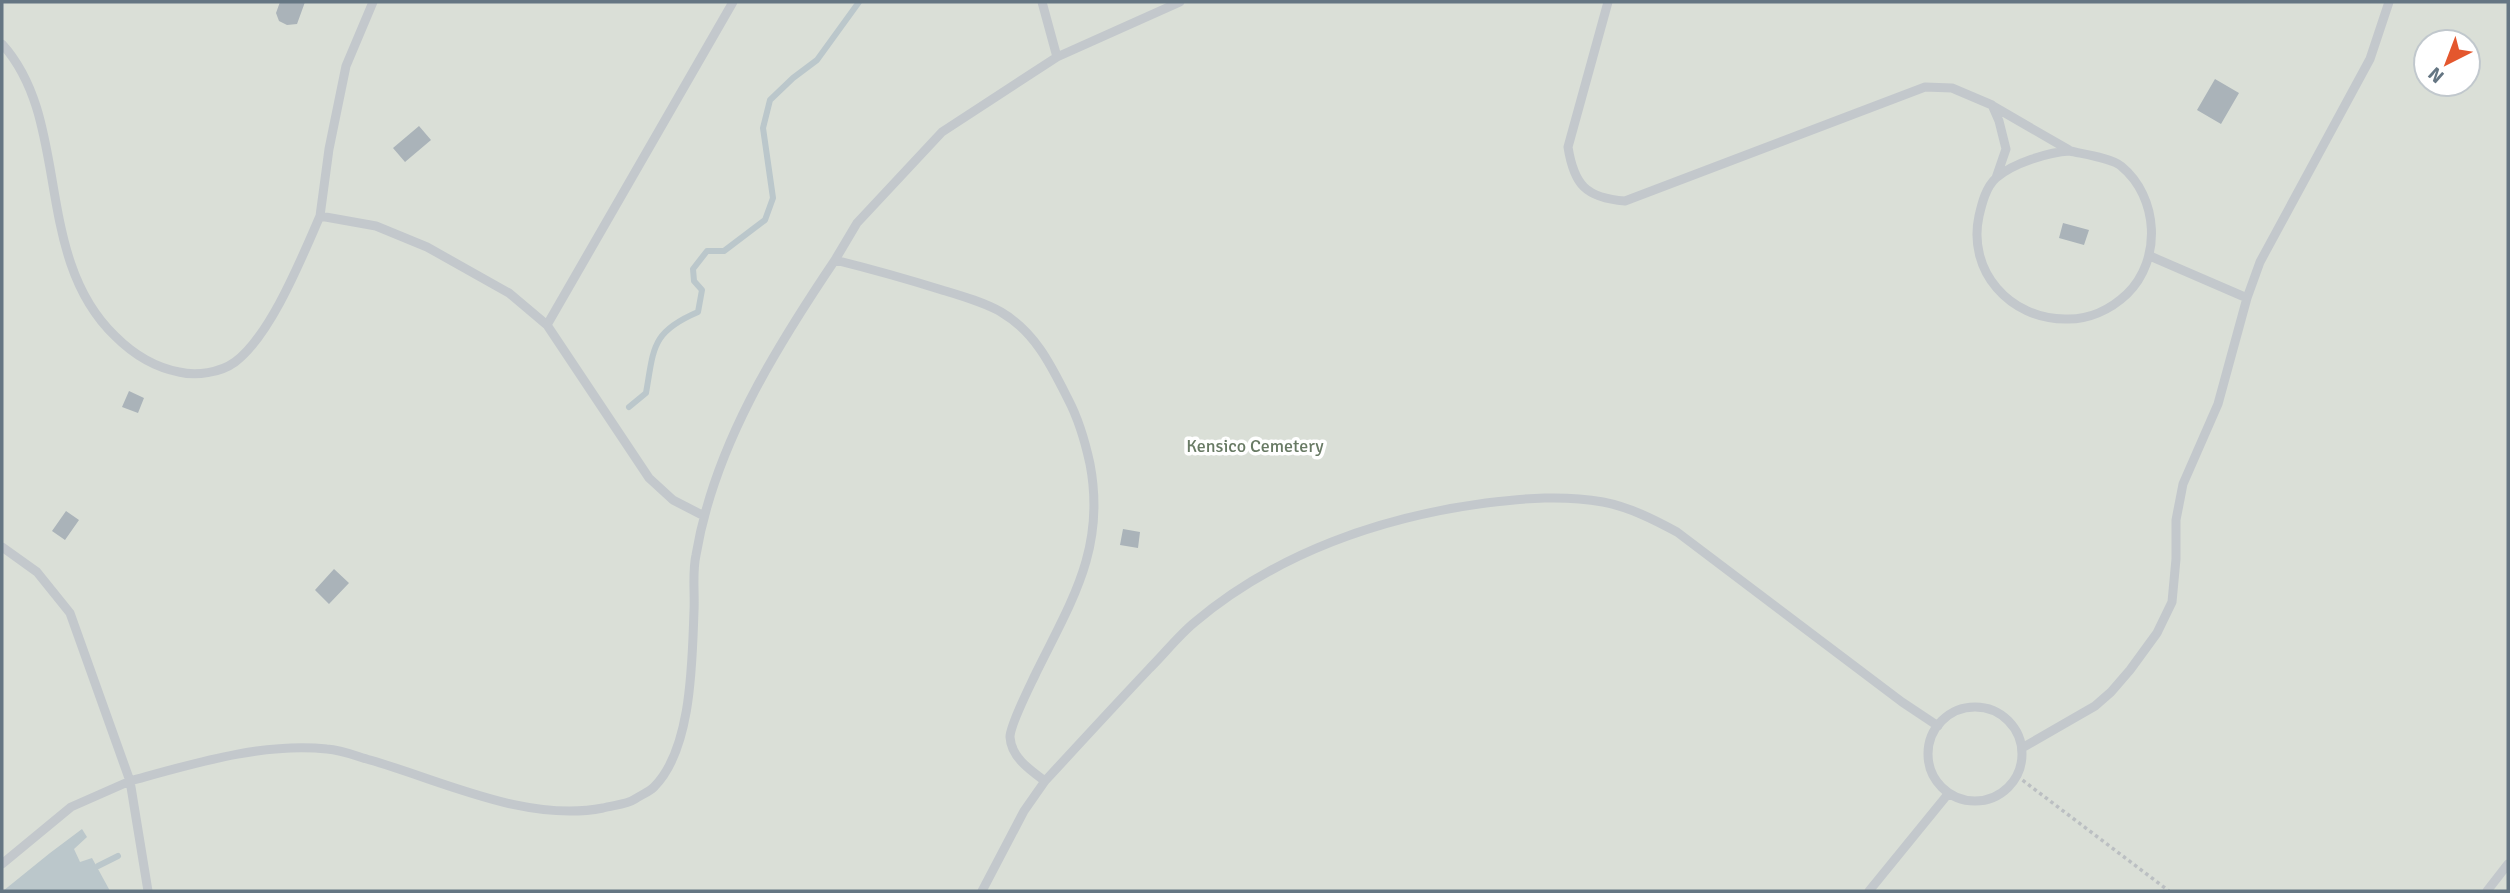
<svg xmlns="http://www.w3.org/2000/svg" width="2510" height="893" font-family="Signika,sans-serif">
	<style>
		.green { fill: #dadfd7; fill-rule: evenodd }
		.water { fill: #bbc7cb }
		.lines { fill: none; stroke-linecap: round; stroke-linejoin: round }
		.stream { stroke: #bbc7cb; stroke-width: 6 }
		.building { fill: #aab3b9 }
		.path { stroke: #bbbfc2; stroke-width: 3.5; stroke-dasharray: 3.5 3.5; stroke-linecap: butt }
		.service { stroke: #c3c8cc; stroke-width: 9 }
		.labels { text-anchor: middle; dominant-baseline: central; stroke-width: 7; stroke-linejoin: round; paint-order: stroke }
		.park-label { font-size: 18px; fill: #687a64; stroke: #fff }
	</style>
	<rect width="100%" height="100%" fill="#fafaf8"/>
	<path class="green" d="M2,2h2506v889h-2506zM2426,42h42v42h-42z"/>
	<path class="water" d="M82,829l5,8 -13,12 6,13 12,-4 18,33h-107l47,-38z"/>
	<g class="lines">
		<path class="stream" d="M629,407l17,-14c8,-45 5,-61 52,-81l4,-22 -8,-9 -1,-12 14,-18h17l41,-31 8,-22 -10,-70 7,-28 23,-22 24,-18 42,-58
			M98,866l20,-10"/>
	</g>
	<path class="building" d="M280,2h25l-8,22 -10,1 -8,-4 -3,-8z
		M2215,79l24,14 -18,31 -24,-14z
		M419,126l12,14 -26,22 -12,-14z
		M2063,223l26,7 -5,15 -25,-7z
		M129,391l15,7 -6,15 -16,-6z
		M66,511l13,9 -14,20 -13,-9z
		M1123,529l17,3 -2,16 -18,-3z
		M334,569l15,14 -20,21 -14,-14z"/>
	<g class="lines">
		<path class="path" d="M2017,776l152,115"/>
		<path class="service" d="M373,2l-27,64 -17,83 -9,67 56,10 51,21 82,46 38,32 102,153 24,22 31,16
			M1042,2l15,55
			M1608,2l-40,145c6,38 18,51 57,54l300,-114 27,1 40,17 7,16 7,28 -10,29
			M2,44c70,77 30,212 113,292 18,18 38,31 64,36 17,4 41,1 56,-10 36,-27 67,-105 85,-146
			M1993,106l76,44
			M2070,151c13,3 42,7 51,15 38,31 41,94 6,128 -17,16 -39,26 -62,25 -55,0 -98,-48 -86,-103 3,-13 7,-29 17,-38 17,-15 53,-26 74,-27z
			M2150,256l97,42
			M835,260l22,-37 85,-91 115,-75 123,-55
			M547,325l186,-323
			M2,547l35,25 33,41 60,168c62,-17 133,-39 197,-32 15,1 29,7 43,11 73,21 157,63 233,48 10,-3 23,-3 32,-9 6,-4 14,-7 19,-12 38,-38 38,-125 40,-176 1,-18 -2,-38 2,-56 18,-108 79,-206 139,-295 36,9 72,19 107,30 20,6 41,12 59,22 34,20 50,53 67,87 11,21 17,42 22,65 16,84 -18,136 -54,209 -6,13 -26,52 -26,64 1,20 20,33 35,44 35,-38 70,-76 105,-113 15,-15 29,-33 45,-46 82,-69 186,-105 291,-119 39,-5 78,-8 117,-1 26,5 50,17 74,30l225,170 36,24
			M1928 754a47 47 0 1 1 94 0a47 47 0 1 1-94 0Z
			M2022,748l73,-42 16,-14 19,-22 27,-37 15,-31 4,-43v-39l7,-36 35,-80 29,-106 13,-36 110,-203 19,-57
			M2,864l69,-57 59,-26 18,110
			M982,891l42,-80 21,-30
			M1869,891l79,-97
			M2487,891l21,-27"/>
	</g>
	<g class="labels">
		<g class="park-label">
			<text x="1255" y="446">Kensico Cemetery</text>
		</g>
	</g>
	<rect width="2510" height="893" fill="none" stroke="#657683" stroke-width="7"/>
	<g transform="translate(2447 63) rotate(222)"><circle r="33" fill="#ffffff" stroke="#c1c8cd" stroke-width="2"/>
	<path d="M0-5L12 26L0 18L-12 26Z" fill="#e4572e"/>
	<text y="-10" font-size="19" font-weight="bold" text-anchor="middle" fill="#657683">N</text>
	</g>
</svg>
